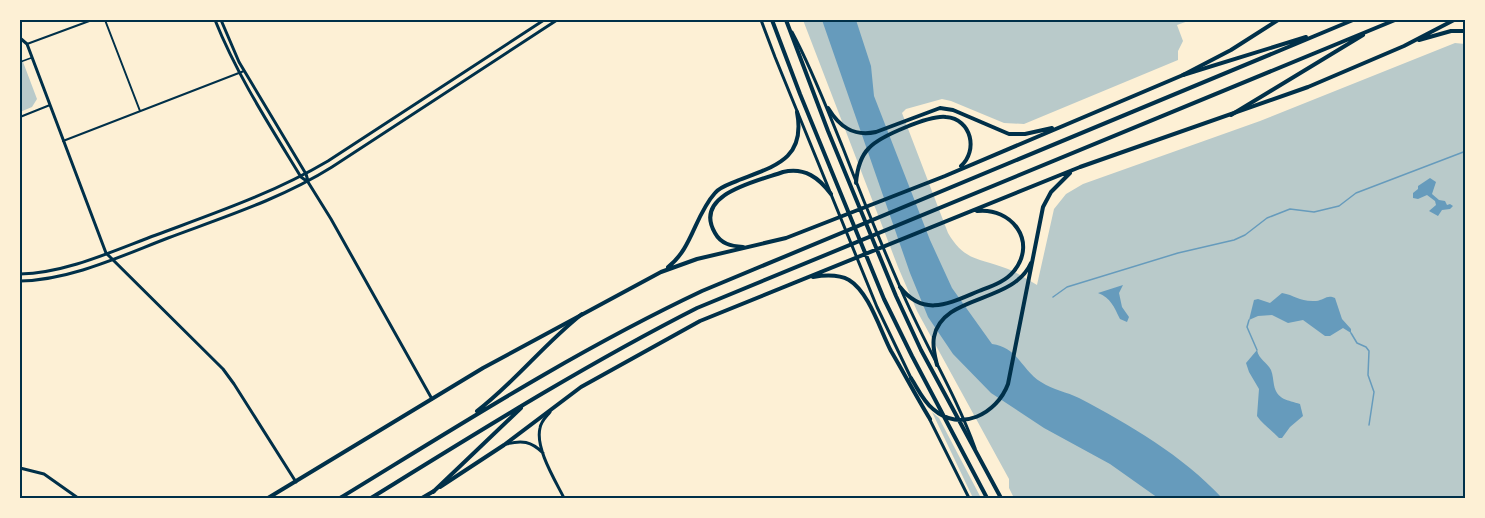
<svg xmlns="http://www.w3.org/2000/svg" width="1485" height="518" font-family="Cabin,sans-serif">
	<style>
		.green { fill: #b9caca }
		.water { fill: #669bbc }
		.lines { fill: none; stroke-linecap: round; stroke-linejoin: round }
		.stream { stroke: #669bbc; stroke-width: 1.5 }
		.pedestrian { stroke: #003049; stroke-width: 1.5 }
		.minor { stroke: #003049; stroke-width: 2 }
		.tertiary { stroke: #003049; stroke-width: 3 }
		.secondary { stroke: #003049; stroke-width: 3 }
		.primary { stroke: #003049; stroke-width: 4 }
		.trunk { stroke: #003049; stroke-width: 4 }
		.neatline { fill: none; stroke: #003049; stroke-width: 2 }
	</style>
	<rect width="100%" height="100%" fill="#fdf0d5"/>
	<path class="green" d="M803,20h388l-14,5 6,16 -5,10v9l-154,64 -20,-1 -53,-22 -9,-2 -36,10 -4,4 46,120c17,29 32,25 60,36 10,4 20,11 29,16l17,-76 12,-15 17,-10 177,-63 195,-78 10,1v454h-451l-5,-10v-9l-92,-168 -19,-44z
		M20,54l17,45 -5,8 -12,5z
		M932,412l7,6 42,80h-8z"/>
	<path class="water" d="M822,20h34l15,46 3,30 56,144 22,48 40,56c26,3 30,27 49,38 12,8 26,10 38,16 51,27 103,57 143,100h-64l-48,-34 -66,-36 -53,-35 -38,-39 -25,-37 -18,-44z
		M1430,178l6,4 -4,12 7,6 6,1 2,4 3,-1 3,2 -3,3 -8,1 -4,6 -9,-5 7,-6 -1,-4 -8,-6 -9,4 -5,-1v-5l5,-4v-3z
		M1123,285l-4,8 3,14 7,10 -2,5 -7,-3c-6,-12 -9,-21 -22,-26z
		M1282,293c13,2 17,9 34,8 8,-1 11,-7 19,-3l7,21 9,10v4l-8,-5 -13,8h-5l-22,-16 -15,3 -16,-8 -14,1 -9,4 5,-20 4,-1 12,4z
		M1257,350c2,10 10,12 14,20 2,5 2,10 3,15 3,15 14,15 26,19l3,12 -13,11 -8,11h-3c-7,-8 -17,-14 -22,-22l2,-27 -10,-17 -3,-9z"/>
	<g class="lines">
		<path class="stream" d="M1053,297l14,-10 111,-34 56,-13 11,-5 22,-17 23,-9 24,3 25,-6 17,-13 110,-42
			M1249,320l-2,7 10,23
			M1351,333l6,10 9,4 3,4 -1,24 6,17 -5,33"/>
		<path class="pedestrian" d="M20,62l11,-4"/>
		<path class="minor" d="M105,20l35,91
			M27,44l65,-24
			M20,117l30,-12
			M63,141l181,-70"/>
		<path class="tertiary" d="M215,20c22,55 55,106 86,157l7,5 23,37 101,180
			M221,20l18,42 67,112 2,7
			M20,38l7,6 79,209 117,116 11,15 62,98
			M20,468l24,6 34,24"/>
		<path class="secondary" d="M761,20l14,37 102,250 34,71
			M792,32c20,37 35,77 51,116 18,47 37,93 57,139 23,55 55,105 75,161
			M20,274c46,-1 93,-23 136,-39 59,-22 118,-42 172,-74l216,-141
			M20,281c51,-1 101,-25 148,-43 56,-21 113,-39 164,-71l225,-147
			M550,412c-4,5 -9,9 -10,16 -5,20 15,52 24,70
			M930,420l39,78
			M506,444c16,-4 25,-3 37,9"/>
		<path class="primary" d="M772,20l28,74 84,205 28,57 75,142
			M786,20l42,111 68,165 25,54 80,148
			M1419,40l32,-9h15
			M828,108c11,18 25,29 48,24l64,-24 13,2 56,24h16l27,-6
			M856,183c1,-13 4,-26 13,-35 11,-12 61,-33 77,-31 26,2 32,34 15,49
			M743,247c-12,-1 -22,-3 -28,-14 -23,-39 43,-52 68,-61 22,-5 36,6 48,22
			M668,267c24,-18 27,-52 47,-74 6,-7 16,-9 24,-13 36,-14 67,-21 58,-68
			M813,277c12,-2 25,-3 36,3 20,12 31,50 42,71 13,22 25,45 39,68
			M900,287c24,31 50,16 79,4 13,-5 26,-9 35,-20 24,-30 -3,-64 -37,-60
			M937,365c-2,-9 -5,-19 -3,-28 8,-43 79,-33 97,-74
			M911,378c7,11 12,23 22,31 27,24 64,5 75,-25l35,-177 8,-15 19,-19
			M440,487l64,-42 77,-58 119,-66 380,-154 228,-80 96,-41 50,-26
			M268,498l215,-130 178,-96 36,-13 89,-21 159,-62 238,-101 48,-25 47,-30
			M422,498l12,-7"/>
		<path class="trunk" d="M1183,75l123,-38
			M1231,115l132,-80
			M477,411c38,-29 67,-67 105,-97
			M433,492l88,-84
			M340,498c118,-72 235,-147 362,-207l651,-271
			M371,498c107,-66 214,-133 326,-190l698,-288"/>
	</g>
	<rect width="1485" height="518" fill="none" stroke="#fdf0d5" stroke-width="42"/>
	<rect x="21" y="21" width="1443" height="476" class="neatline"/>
</svg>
